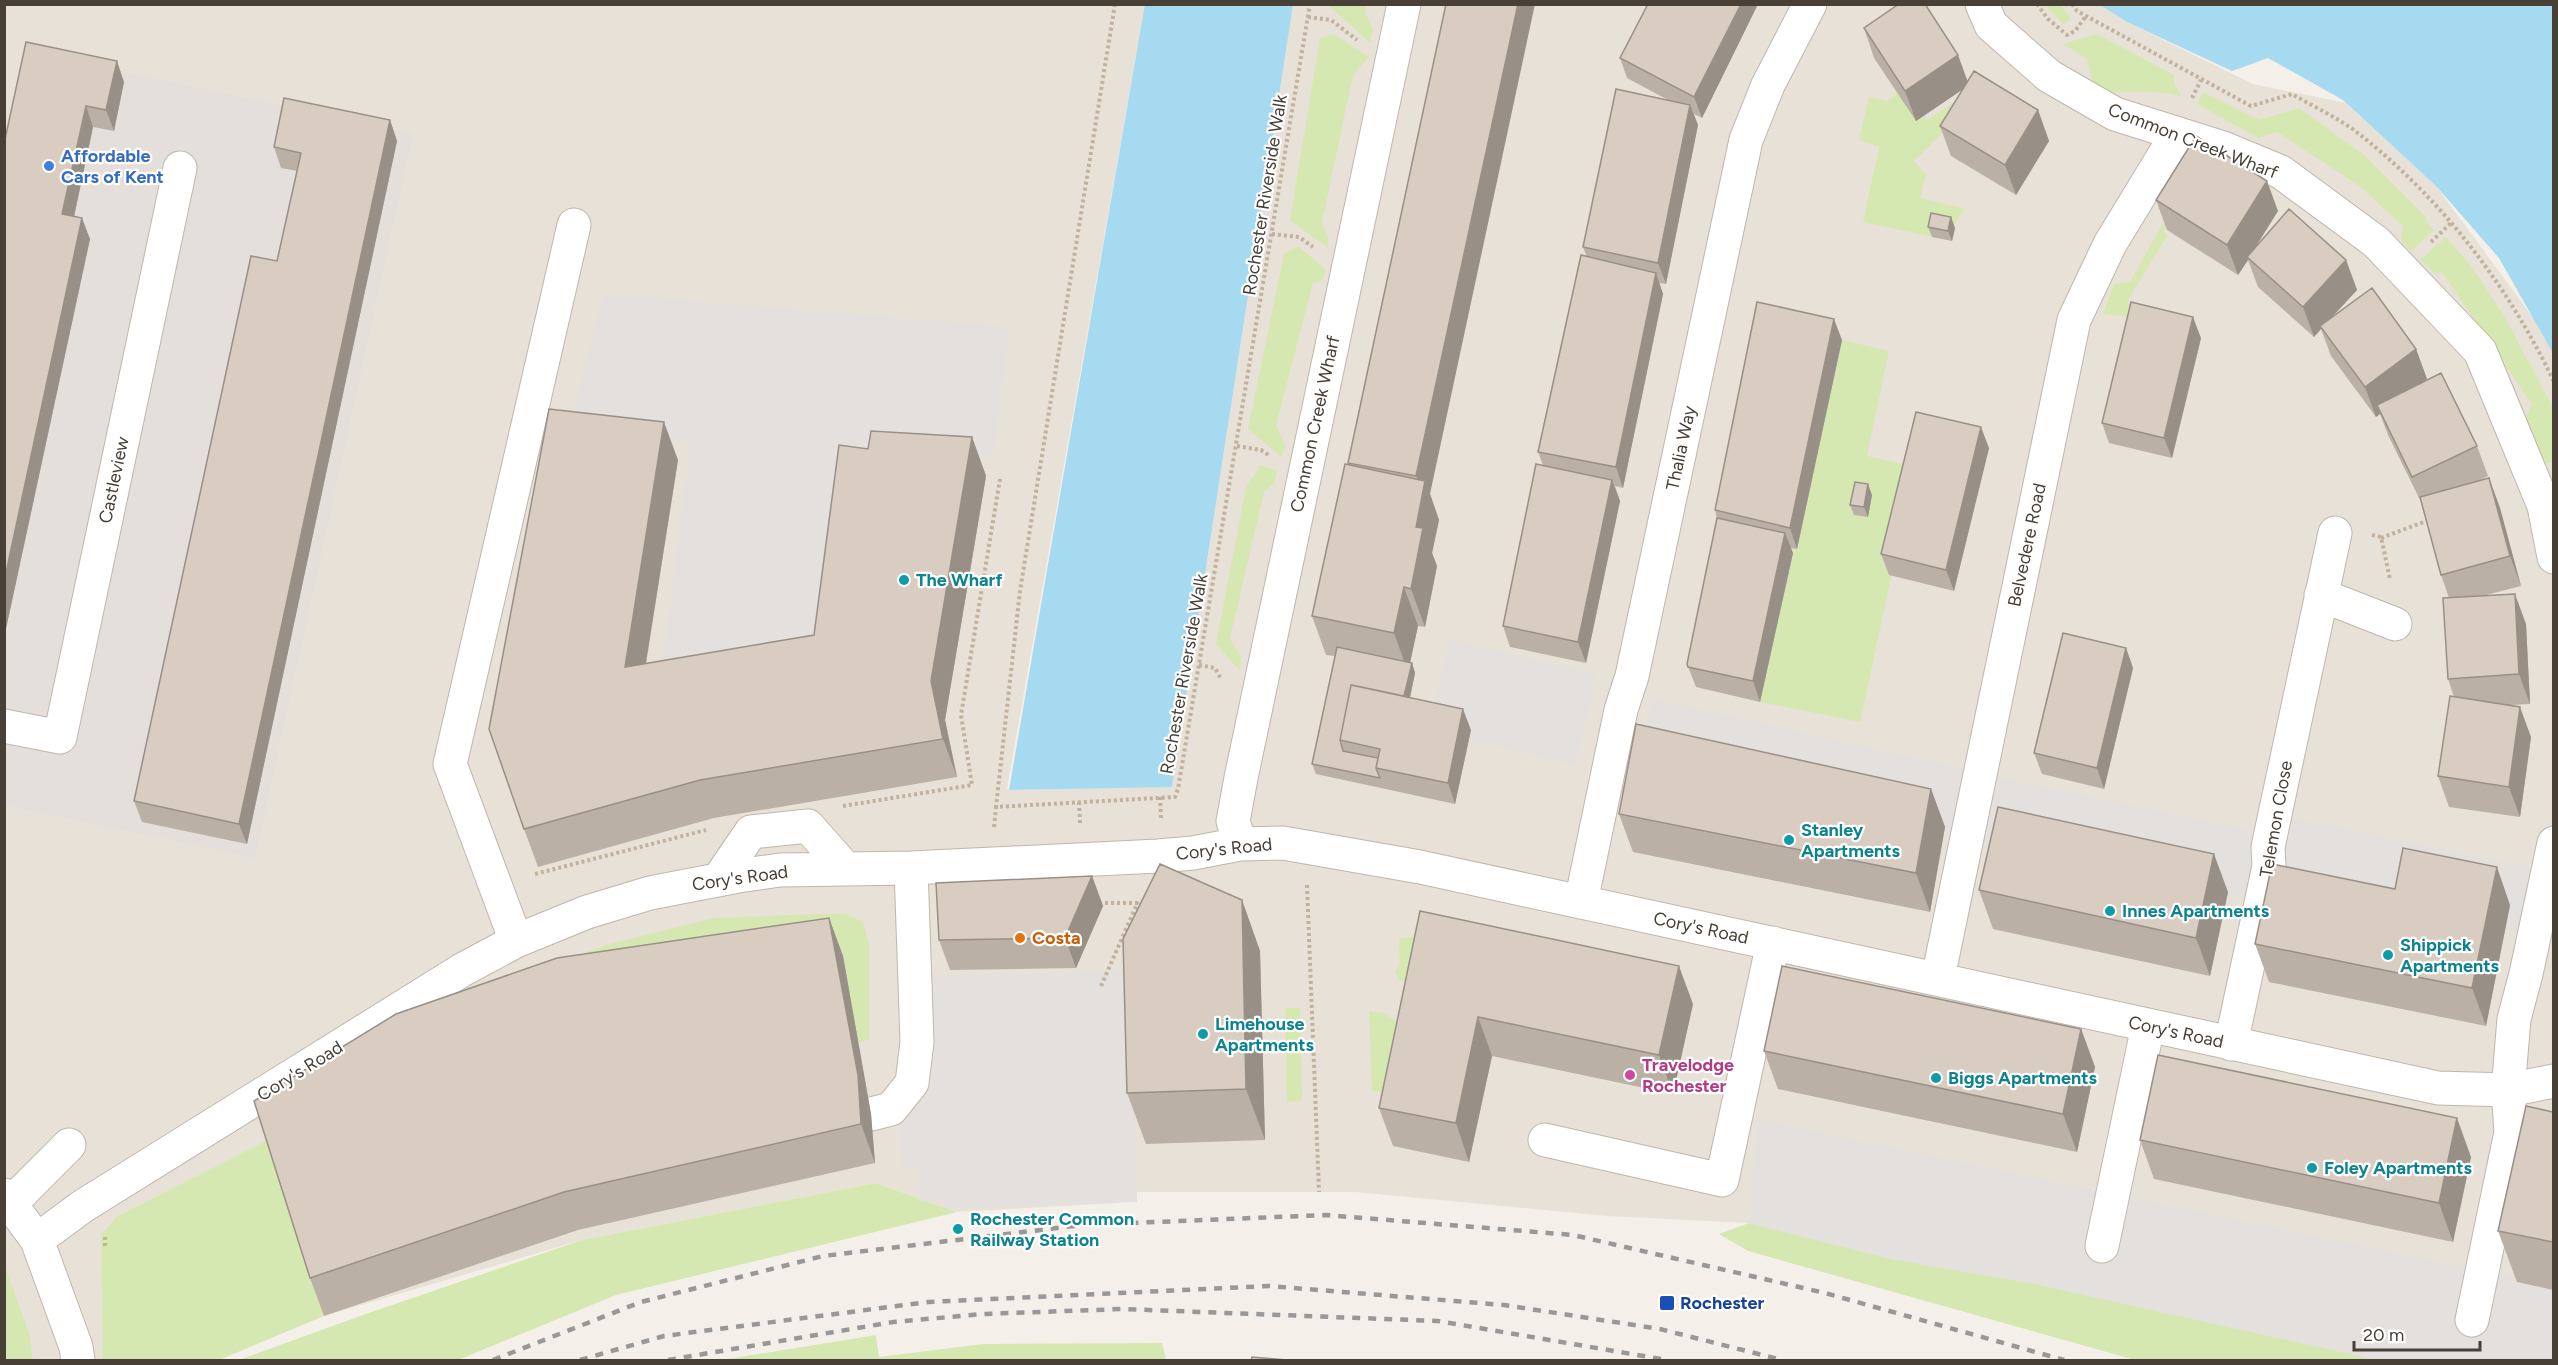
<svg xmlns="http://www.w3.org/2000/svg" width="2558" height="1365" font-family="Figtree,sans-serif">
	<style>
		.residential { fill: #e8e1d7 }
		.industrial { fill: #e4dfda }
		.green { fill: #d6e8b2 }
		.parking { fill: #e3e0dd }
		.water { fill: #a6daf1 }
		.lines { fill: none; stroke-linecap: round; stroke-linejoin: round }
		.minor-casing { stroke: #c0b6ab; stroke-width: 35 }
		.path { stroke: #c2b19c; stroke-width: 4; stroke-dasharray: 3 3; stroke-linecap: butt }
		.minor { stroke: #fff; stroke-width: 33 }
		.rail { stroke: #989898; stroke-width: 4.5; stroke-dasharray: 8 8; stroke-linecap: butt }
		.wall { fill: #bbb0a6 }
		.shaded-wall { fill: #989087 }
		.building { fill: #d9cdc1; stroke: #989087; stroke-width: 1.5 }
		.shop-dot { fill: #3f7fe0; stroke: #fff; stroke-width: 2 }
		.culture-dot { fill: #0f9aa8; stroke: #fff; stroke-width: 2 }
		.food-dot { fill: #e8710a; stroke: #fff; stroke-width: 2 }
		.hotel-dot { fill: #d1479c; stroke: #fff; stroke-width: 2 }
		.transit-dot { fill: #1a4fb4; stroke: #fff; stroke-width: 2 }
		.labels { text-anchor: middle; dominant-baseline: central; stroke-width: 4.5; stroke-linejoin: round; paint-order: stroke }
		.street-label { font-size: 18px; fill: #484037; stroke: #fff }
		.shop-label { font-size: 18px; font-weight: bold; fill: #366cbe; stroke: #fff; text-anchor: start }
		.culture-label { font-size: 18px; font-weight: bold; fill: #0d838f; stroke: #fff; text-anchor: start }
		.food-label { font-size: 18px; font-weight: bold; fill: #c56008; stroke: #fff; text-anchor: start }
		.hotel-label { font-size: 18px; font-weight: bold; fill: #b23c85; stroke: #fff; text-anchor: start }
		.transit-label { font-size: 18px; font-weight: bold; fill: #164399; stroke: #fff; text-anchor: start }
	</style>
	<rect width="100%" height="100%" fill="#f4f0e9"/>
	<path class="residential" d="M5,5h1140l-138,784 2,1 163,-4 121,-781h807l27,17 126,62 93,19 90,83 107,145 10,22v1007h-192l-469,-101 -143,-36 -142,-7 -252,-24h-219l-19,11 -160,9 -81,-29 -294,57 -258,76 -219,44h-100z"/>
	<path class="industrial" d="M31,52l382,82 -158,724 -250,-53 -1,-634z"/>
	<path class="green" d="M1328,5h38l-1,7 8,17 -3,14z
		M2045,5h15l11,13 -7,7z
		M1334,34l35,23 -16,18 -31,148 6,13v12l-38,-28 30,-182z
		M2097,34l77,41v8l8,14c-32,-10 -58,-1 -88,-8l-7,-30 -24,-15z
		M1984,82l5,5 -75,74 12,13 -6,24 45,11 -9,12 -4,20 -89,-19 16,-75 -20,-7 10,-43 18,4 17,-13 23,32z
		M2203,92l56,28 40,-12 65,47 62,62v4l8,9 -23,21 -10,-11 2,-14 -45,-41 -81,-53 -19,6 -61,-34z
		M2194,158l17,2 -48,71 4,5 -39,64 4,17 -29,-3 11,-30 16,-2 38,-68 -7,-21 14,-28z
		M2446,237l26,30 34,52 47,89v53l-13,6 -17,-41 9,-22 -89,-130 -10,-2 -13,-12z
		M1298,246l28,24 -4,11 -9,2 -37,142 10,22 -5,10 -33,-28 36,-175z
		M1842,340l47,11 -22,105 48,11 -55,255 -100,-20 33,-148 -60,-20 64,15z
		M1261,465l16,6 -2,11 -11,10 -34,147 12,19 -3,12 -23,-26 30,-157z
		M845,913l18,9 6,22v96l-11,2 -297,-80 45,-17 108,-27z
		M1419,929l-7,52h-12l-5,-10 5,-6 -1,-26 11,-2z
		M1285,1008h15l2,93 -15,1z
		M1369,1011l14,2 12,7v72l-23,-1z
		M268,1140l56,176 -105,44h-116l-2,-125 15,-18z
		M876,1183l81,29 -341,83 -158,65h-219l121,-44 222,-76z
		M1749,1223l143,36 143,25 343,76h-243l-387,-109 -29,-17z
		M5,1266l24,67 4,27h-28z
		M876,1335l3,22 104,-13 179,-1 4,15 -5,2h-440z"/>
	<path class="parking" d="M604,294l405,33 -16,129 -153,-9 -25,209 -154,26 30,-240 -122,-13z
		M1450,640l146,34 -21,91 -146,-35z
		M1653,699l311,70 -14,65 -312,-70z
		M1991,776l272,57 -14,66 -237,-53 -35,-4z
		M2293,818l240,50 -13,64 -241,-49z
		M1131,971l6,231 -192,6 -1,-8 -25,1v-33h-17l-1,-45 33,-37 -3,-110z
		M1759,1120l794,166v74h-175l-343,-76 -143,-25 -143,-36z"/>
	<path class="water" d="M1145,4l148,1 -121,782 -163,3z
		M2100,5h453v348l-54,-95 -63,-72 -93,-86 -75,-42 -36,13 -105,-49z"/>
	<g class="lines">
		<g class="minor-casing">
			<path id="minor" d="M1982,4l9,21 58,51 66,38 108,34 58,24 95,70 104,109 64,155 10,51
				M2321,595l74,29
				M4,726l56,11 120,-569
				M1240,844l-7,-23 8,-43 163,-774
				M718,880l33,-48 57,-6 38,43
				M1581,902l40,-192 11,-34 114,-536 22,-55 42,-81
				M516,941l-66,-177 124,-539
				M1938,978l136,-658 36,-76 67,-110
				M2231,1044l38,-178 -1,-19 67,-314
				M871,1114l20,-5 21,-26 5,-41 -6,-174
				M1545,1140l177,40 51,-237
				M4,1195l33,45 39,107 2,13
				M11,1203l58,-58
				M37,1240l46,-34 379,-236 54,-29 71,-29 63,-19 88,-17 42,-6 131,-2 247,-12 35,-3 47,-9 43,-1 137,24 1018,221 70,2 46,-9
				M2102,1246l46,-220
				M2472,1320l39,-188 -3,-42 6,-71 12,-45 28,-131"/>
		</g>
		<path class="path" d="M1115,4l-95,587 -24,216 179,-10 3,-8 132,-785
			M2037,4l11,15 19,16 8,-4 11,-15
			M2072,4l5,7 174,95 41,-12c22,13 47,24 67,40 83,65 150,153 195,248
			M1308,17l23,3 26,20
			M2192,98l9,-18
			M1272,234l27,3 14,10
			M2431,242l20,-19
			M1237,446l24,4 9,6
			M2372,535l9,2 9,42
			M2381,538l48,-18
			M1199,665l16,3 6,11
			M1160,797l1,21
			M1079,802l1,21
			M843,806l129,-21 -11,-70 39,-236
			M994,827l2,-20
			M535,874l171,-44
			M1307,885l12,307
			M1099,903h39
			M1101,986l37,-84
			M105,1237v9"/>
		<use href="#minor" class="minor"/>
		<path class="rail" d="M493,1360l148,-58 182,-46 259,-31 244,-10 247,20 252,58 239,67
			M580,1360l84,-24 264,-34 341,-16 235,19 156,24 122,31
			M668,1360l225,-38 90,-8 139,-5 316,12 229,39"/>
	</g>
	<path class="wall" d="M1446,4l-16,490 9,26 -7,33 5,13 -12,61 -7,-1 -8,36 2,1 3,10 -5,25 61,32 -16,74 -139,-30 -4,-10 23,-108 -9,-1 -14,-39 37,-151 -1,-2z
		M1648,4h110l-56,114 -8,-4 4,11 -32,159 -7,-1 4,11 -40,194 -8,-2 5,15 -34,162 -76,-16 -7,-21 40,-161 -5,-13 49,-195 -4,-10 85,-147 -41,-22 -7,-20z
		M1864,28l104,53 70,29 11,31 -33,54 -65,-39 -11,-30 22,-36 -46,31 -42,-63z
		M124,82l-10,49 -21,-4 -19,90 16,22 -86,399v-494z
		M390,120l7,21 -150,703 -105,-22 -8,-21 143,-540 20,-90 -16,-3 -7,-21z
		M2156,200l122,11 -23,37 91,12 11,30 -26,28 85,31 11,30 -5,4 55,63 11,30 -12,6 13,-4 11,30 21,78 -35,9 40,29 4,80 -19,1 20,32 -11,80 -71,-10 -11,-31 16,-79 -6,-18 1,-81 -8,-23 -19,-71 -34,-69 -8,-21 -4,3 -45,-61 -10,-27 -7,8 -56,-50 -10,-27 -10,15 -71,-45z
		M1928,227l27,1 -3,13 -20,-4z
		M2201,338l-29,120 -63,-15 -7,-20z
		M1842,340l-45,209 -7,-1 3,5 -33,149 -64,-15 -9,-23 30,-146 -2,-8z
		M972,437l14,39 -41,244 12,57 -243,41 -176,49 -14,-38 154,-369 -32,204 168,-29 54,-186z
		M1989,448l-35,143 -65,-16 -8,-21z
		M1872,495l-4,22 -14,-2 -4,-10z
		M2126,648l7,20 -29,121 -62,-15 -8,-21z
		M1931,789l14,38 -15,85 -297,-60 -14,-38z
		M1092,876l11,30 -27,62 -126,2 -11,-30z
		M2395,889l115,16 -24,121 -217,-44 -14,-38z
		M1979,890l249,2 -18,84 -217,-47z
		M1242,900l18,51 5,189 -119,4 -19,-51z
		M1420,911l273,93 -20,90 -181,-38 -23,106 -76,-16 -14,-38z
		M829,918l14,38 28,158 4,49 -297,67 -254,86 -14,-38z
		M2081,1029l14,38 -18,85 -299,-63 -14,-38z
		M2553,1112v178l-36,-8 -19,-51z
		M2140,1140l331,17 -18,85 -299,-63z"/>
	<path class="shaded-wall" d="M1518,4h17l-105,490 9,26 -7,33 5,13 -12,61 -14,-38 5,-62 7,-33 -7,-18z
		M1741,4h17l-56,114 -8,-21z
		M1958,55l11,30 -53,36 -11,-30z
		M117,61l7,21 -10,49 -8,-21z
		M1690,105l8,20 -32,159 -8,-21z
		M86,106l7,21 -23,108 -8,-21z
		M2038,110l11,31 -33,54 -11,-30z
		M390,120l7,21 -150,703 -8,-20z
		M2267,181l11,30 -30,48 -1,-2 1,3 -10,15 -11,-30z
		M1951,217l4,11 -3,13 -4,-10z
		M82,218l8,21 -86,399v-56z
		M2346,260l11,30 -35,38 -2,-2 1,3 -7,8 -11,-30z
		M1656,273l7,21 -40,194 -7,-21z
		M2193,317l8,21 -29,120 -8,-20z
		M1834,319l8,21 -45,209 -7,-21z
		M2416,349l11,30 -46,34 -4,-8 3,9 -4,3 -11,-30z
		M664,422l14,38 -39,246 -14,-39z
		M1981,427l8,21 -35,143 -8,-21z
		M972,437l14,39 -41,244 12,57 -14,-38 -12,-58z
		M2489,478l11,30 21,78 -11,-30z
		M1612,480l8,21 -34,162 -8,-21z
		M1868,484l4,11 -4,22 -4,-10z
		M1785,533l8,20 -33,149 -7,-21z
		M1404,587l14,39 -10,46 -14,-39z
		M2515,594l11,30 4,80 -11,-30z
		M2126,648l7,20 -29,121 -7,-21z
		M1412,663l3,10 -9,43 -4,-11z
		M2520,707l11,30 -11,80 -11,-30z
		M1463,709l8,21 -16,74 -7,-21z
		M1931,789l14,38 -15,85 -14,-39z
		M2214,854l14,38 -18,84 -14,-38z
		M2497,867l13,38 -24,121 -14,-38z
		M1092,876l11,30 -27,62 -11,-30z
		M1242,900l18,51 5,189 -19,-51z
		M829,918l14,38 28,158 4,49 -14,-39z
		M1679,966l14,38 -20,90 -14,-39z
		M1478,1017l14,39 -23,106 -13,-39z
		M2081,1029l14,38 -18,85 -14,-38z
		M2457,1118l14,39 -18,85 -14,-39z"/>
	<path class="building" d="M1446,4h72l-102,472 -68,-13z
		M1648,4h93l-47,93 -74,-39z
		M1899,4h26l33,51 -53,36 -41,-63z
		M26,42l91,19 -11,49 -20,-4 -24,108 20,4 -78,364v-438z
		M1974,71l64,39 -33,55 -65,-39z
		M1616,89l74,16 -32,158 -75,-16z
		M284,98l106,22 -151,704 -105,-23 117,-545 26,5 24,-108 -27,-6z
		M2196,136l71,45 -40,64 -71,-45z
		M2289,209l57,51 -43,47 -56,-50z
		M1931,213l20,4 -3,14 -20,-4z
		M1581,255l75,18 -40,194 -78,-15z
		M2372,288l44,61 -51,38 -45,-61z
		M1757,302l77,17 -44,209 -75,-18z
		M2131,302l62,15 -29,121 -62,-15z
		M2441,373l36,73 -65,31 -35,-72z
		M549,409l115,13 -39,245 189,-32 25,-190 29,4 3,-18 101,6 -41,244 12,58 -243,41 -176,49 -35,-100z
		M1916,412l65,15 -35,143 -65,-16z
		M1345,464l80,17 -9,46 7,1 -12,61 -7,-2 -10,46 -82,-17z
		M1536,464l76,16 -34,162 -75,-16z
		M2489,478l21,78 -69,19 -21,-78z
		M1855,482l13,2 -4,23 -14,-2z
		M1717,518l68,15 -32,148 -65,-14 -1,-3z
		M2515,594l4,80 -71,5 -5,-81z
		M2063,633l63,15 -29,120 -63,-15z
		M1337,647l75,16 -8,33 -53,-11 -11,55 3,11 35,7 -2,10 4,10 -68,-14z
		M1351,685l112,24 -15,74 -72,-15 4,-19 -40,-9z
		M2450,696l70,11 -11,80 -71,-11z
		M1636,724l295,65 -15,84 -297,-59z
		M1998,807l216,47 -18,84 -217,-48z
		M2403,848l94,19 -25,121 -217,-44 17,-80 123,25z
		M1160,864l82,36 4,189 -119,4 -4,-154z
		M1092,876l-27,62 -126,2 -3,-57z
		M1420,911l259,55 -20,89 -181,-38 -22,106 -77,-15z
		M829,918l29,157 3,49 -297,68 -254,86 -56,-177 142,-87 161,-56z
		M1782,966l299,63 -18,85 -299,-63z
		M2158,1055l299,63 -18,85 -299,-63z
		M2526,1106l27,6v130l-55,-11z
		M1252,1357l34,3h-35z"/>
	<circle class="shop-dot" cx="49" cy="166" r="6"/>
	<g class="culture-dot">
		<circle cx="904" cy="580" r="6"/>
		<circle cx="1789" cy="840" r="6"/>
		<circle cx="2110" cy="911" r="6"/>
		<circle cx="2388" cy="955" r="6"/>
		<circle cx="1203" cy="1034" r="6"/>
		<circle cx="1936" cy="1078" r="6"/>
		<circle cx="2312" cy="1168" r="6"/>
		<circle cx="958" cy="1229" r="6"/>
	</g>
	<circle class="food-dot" cx="1020" cy="938" r="6"/>
	<circle class="hotel-dot" cx="1630" cy="1075" r="6"/>
	<rect class="transit-dot" x="1659" y="1295" width="16" height="16" rx="3"/>
	<g class="labels">
		<g class="street-label">
			<text transform="translate(2193 141) rotate(21)">Common Creek Wharf</text>
			<text transform="translate(1265 195) rotate(-81)">Rochester Riverside Walk</text>
			<text transform="translate(1315 424) rotate(-78)">Common Creek Wharf</text>
			<text transform="translate(1681 448) rotate(-78)">Thalia Way</text>
			<text transform="translate(114 480) rotate(-78)">Castleview</text>
			<text transform="translate(2027 545) rotate(-78)">Belvedere Road</text>
			<text transform="translate(1184 674) rotate(-80)">Rochester Riverside Walk</text>
			<text transform="translate(2276 819) rotate(-80)">Telemon Close</text>
			<text transform="translate(1224 849) rotate(-6)">Cory's Road</text>
			<text transform="translate(740 878) rotate(-8)">Cory's Road</text>
			<text transform="translate(1701 928) rotate(12)">Cory's Road</text>
			<text transform="translate(2176 1032) rotate(12)">Cory's Road</text>
			<text transform="translate(300 1071) rotate(-32)">Cory's Road</text>
		</g>
		<g class="shop-label">
			<text x="61" y="156">Affordable<tspan x="61" dy="21">Cars of Kent</tspan></text>
		</g>
		<g class="culture-label">
			<text x="916" y="580">The Wharf</text>
			<text x="1801" y="830">Stanley<tspan x="1801" dy="21">Apartments</tspan></text>
			<text x="2122" y="911">Innes Apartments</text>
			<text x="2400" y="945">Shippick<tspan x="2400" dy="21">Apartments</tspan></text>
			<text x="1215" y="1024">Limehouse<tspan x="1215" dy="21">Apartments</tspan></text>
			<text x="1948" y="1078">Biggs Apartments</text>
			<text x="2324" y="1168">Foley Apartments</text>
			<text x="970" y="1219">Rochester Common<tspan x="970" dy="21">Railway Station</tspan></text>
		</g>
		<g class="food-label">
			<text x="1032" y="938">Costa</text>
		</g>
		<g class="hotel-label">
			<text x="1642" y="1065">Travelodge<tspan x="1642" dy="21">Rochester</tspan></text>
		</g>
		<g class="transit-label">
			<text x="1680" y="1303">Rochester</text>
		</g>
	</g>
	<rect width="2558" height="1365" fill="none" stroke="#484037" stroke-width="12"/>
	<path d="M2354 1341v9h126v-9" fill="none" stroke="#484037" stroke-width="3"/>
	<text x="2363" y="1341" font-size="18" fill="#484037" stroke="#ffffff" stroke-width="4.5" paint-order="stroke">20 m</text>
</svg>
